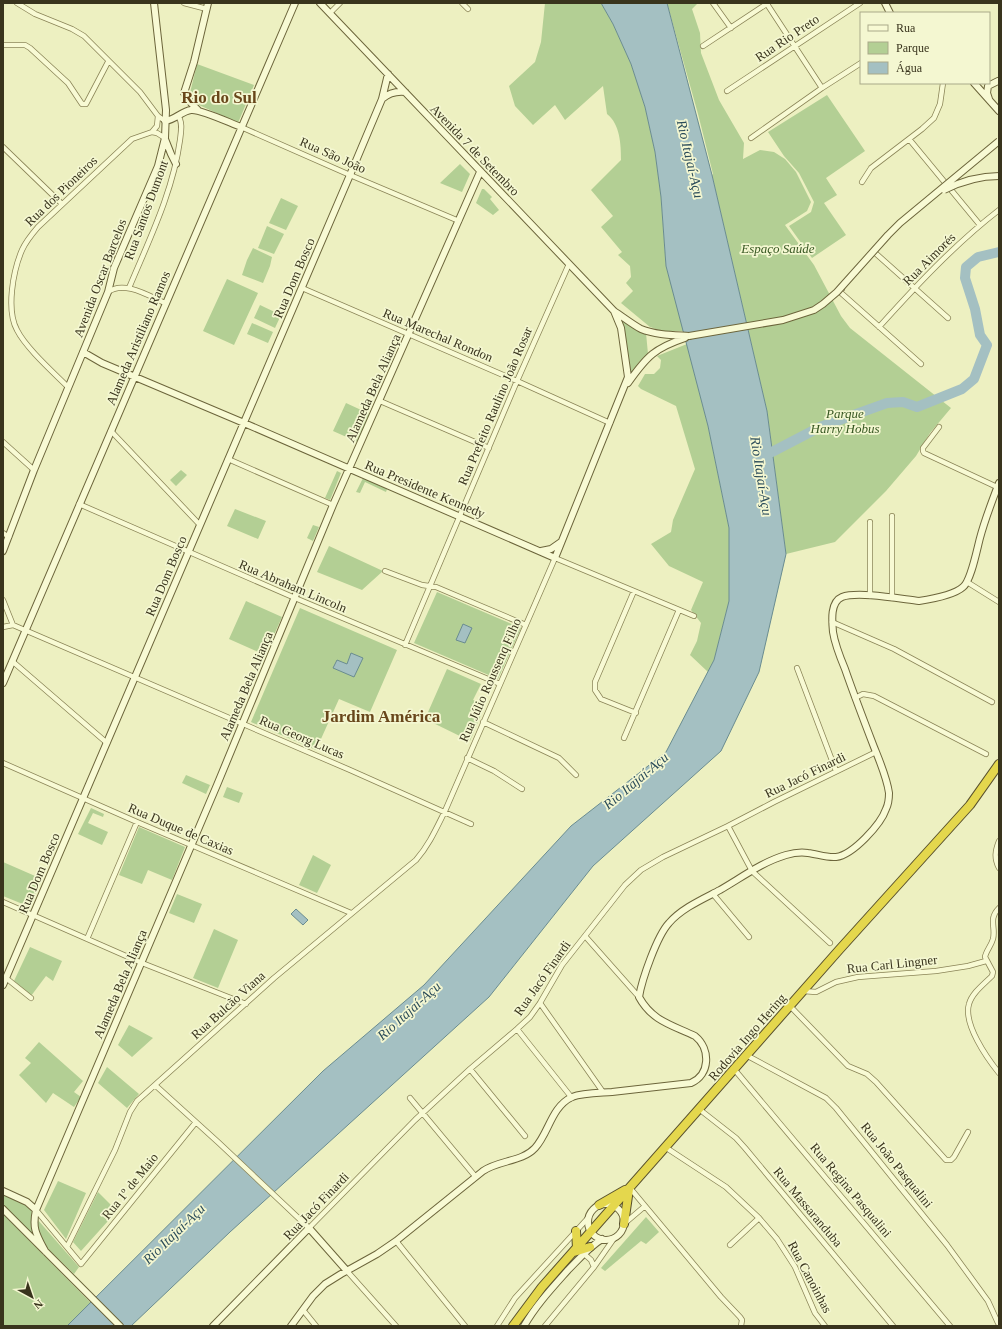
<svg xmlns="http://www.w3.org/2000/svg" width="1002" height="1329" font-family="Georgia,serif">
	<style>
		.green { fill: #b3cf94 }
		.water { fill: #a4c0c2; stroke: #6a8c90 }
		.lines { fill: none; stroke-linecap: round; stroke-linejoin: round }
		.river { stroke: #a4c0c2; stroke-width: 10 }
		.street-casing { stroke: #8a8457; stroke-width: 6 }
		.secondary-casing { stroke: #6c653b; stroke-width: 8 }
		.highway-casing { stroke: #58502c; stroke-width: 10 }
		.street { stroke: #f8fad4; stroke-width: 4.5 }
		.secondary { stroke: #f8fad4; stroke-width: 6 }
		.highway { stroke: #e4d74d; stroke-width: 8 }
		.secondary-bridge-casing { stroke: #6c653b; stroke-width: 8; stroke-linecap: butt }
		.secondary-bridge { stroke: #f8fad4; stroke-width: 6 }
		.labels { text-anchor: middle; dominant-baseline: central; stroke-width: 3.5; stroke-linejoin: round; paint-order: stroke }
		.street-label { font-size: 13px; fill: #39341d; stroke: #f4f7d1 }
		.park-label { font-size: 13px; font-style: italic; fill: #375722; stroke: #f4f7d1 }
		.water-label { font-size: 14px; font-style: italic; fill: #2b4c5a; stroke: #f4f7d1 }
		.district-label { font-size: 17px; font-weight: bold; fill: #68461a; stroke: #f4f7d1 }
	</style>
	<rect width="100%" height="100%" fill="#edf0c1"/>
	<path class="green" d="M545,3h56l12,21 18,40 14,43 10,45 6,45 5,69 18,65h-22l-12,-4 -29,-24 12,-12 -7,-8 5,-6 -1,-11 -12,-11 4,-3 -21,-25 12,-11 -22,-26 30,-30c0,-16 -1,-36 -14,-46l-4,-28 -38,34 -10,-15 -22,20 -18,-19 -6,-20 26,-24 6,-20z
		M667,3h31l-6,6 8,24 1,20 18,47 25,43 -1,16 17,-9 14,2 11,7 11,13 15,30 -4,9 -22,14 29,40 27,51 9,12 101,80 -21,25 -14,23 -30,35 -51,51 -49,12 -19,-143 -55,-236 1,-1 -15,-60z
		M197,64l57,21 -16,38 -39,-18 -10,-8z
		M827,95l38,56 -39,27 11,17 -13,8 22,32 -34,23 -23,-32 22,-14 3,-10 -15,-29 -15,-17 -16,-24z
		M460,164l10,10 -8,18 -22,-9z
		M482,189h2l8,8 -2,2 9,11 -6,5 -17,-12z
		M281,198l17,8 -12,24 -17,-7z
		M267,226l17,8 -10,20 -16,-6z
		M253,248l19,9 -2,9 -7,17 -21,-8 5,-15z
		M227,279l31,14 -24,52 -31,-14z
		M260,305l21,10 -6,13 -21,-10z
		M622,321l24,12 2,21 -9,8 -10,18z
		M252,323l21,9 -5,11 -21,-9z
		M687,344l21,82 21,102v73l-15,59 -6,12 -18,-17 7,-14 4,-18 -10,-13 12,-28 -34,-16 -18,-22 20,-12 2,-12 22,-51 -19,-63 -35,-17 -3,-3 7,-12h9l6,-6 1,-8 -4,-4z
		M346,403l26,12 -12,28 -27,-12z
		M181,470l6,5 -11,11 -6,-6z
		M337,471l4,2 -11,27 -5,-2z
		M363,478l24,11 -1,3 -21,-10 -5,11 -4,-1z
		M235,509l31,12 -8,18 -31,-13z
		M313,525l6,2 -6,14 -6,-3z
		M329,546l54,25 -21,19 -45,-18z
		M437,592l84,36 -23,51 -84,-36z
		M246,601l36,16 -17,38 -36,-16z
		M300,608l97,42 -27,62 -31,-13 -23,51 -65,-28z
		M447,669l34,15 -8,16 12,5 -15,36 -45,-22z
		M186,775l24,10 -4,9 -24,-11z
		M227,787l16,6 -4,10 -16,-6z
		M91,808l13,6 -1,3 -10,-4 -5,10 20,9 -6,13 -24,-11z
		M139,827l46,20 -13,33 -24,-10 -6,14 -23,-9z
		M313,855l18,10 -14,28 -18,-8z
		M3,862l39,17 -12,28 -27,-11z
		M177,894l25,10 -8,19 -25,-10z
		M214,929l24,11 -20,48 -25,-10z
		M30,947l32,14 -9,20 -7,-5 -15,20 -17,-15z
		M129,1025l24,13 -21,19 -14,-12z
		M39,1042l44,39 -9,11 7,5 -7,10 -21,-14 -7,10 -27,-28 12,-12 -6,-5z
		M107,1067l32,27 -12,14 -29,-25z
		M58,1181l28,12 -20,46 -22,-29z
		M98,1192l19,19 -36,40 -8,-9z
		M3,1194c33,13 30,13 34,48l-34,-36z
		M3,1214l88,89 -24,23h-64z
		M646,1217l13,15 -13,12 -5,-3 -36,30 -4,-3z
		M37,1219l42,48 -5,7 -29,-28 -8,-16z"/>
	<path class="water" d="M601,3h66l45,172 55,236 19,143 -27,118 -38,79 -128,115 -104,131 -259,235 -99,94h-64l256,-255 101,-86 147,-159 95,-74 48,-92 15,-59v-73l-21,-102 -42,-160 -5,-69 -6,-45 -10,-45 -14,-43 -18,-40z
		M463,624l9,4 -7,15 -9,-3z
		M351,653l12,5 -9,19 -21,-9 4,-8 10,4z
		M296,909l12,11 -5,5 -12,-11z"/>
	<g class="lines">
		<path class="river" d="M760,457l12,-5 48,-25 67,-24 16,-1 14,5 45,-18 12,-10 13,-34 -7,-10 -5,-26 -10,-31 1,-11 12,-10 21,-5"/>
		<g class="street-casing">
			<path id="street" d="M17,3l18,11 37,15 12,7 56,56 18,24 7,5
				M184,3l23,6
				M462,3l6,6
				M713,3l18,25
				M767,4l55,84
				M330,13l10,-10
				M3,45h22l5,3 38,35 14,21h4l22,-42
				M703,46l65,-43
				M727,91l133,-88
				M241,127l109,48 109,46
				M152,132l5,1 8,5
				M751,138l71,-50 39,-25
				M909,139l71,86
				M3,147l59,57
				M862,182l9,-14 51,-39 12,-11 6,-14 3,-21
				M873,251l75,67
				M129,288c20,-48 44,-96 51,-148 1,-8 3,-18 -2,-24
				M302,288l215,93 93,42
				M842,289l-2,3 81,72
				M108,292c16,-12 41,4 57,11
				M879,327c37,-41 76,-83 120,-117
				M68,387c-15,-15 -42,-39 -51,-57 -11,-20 -4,-59 5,-80 4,-9 10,-16 16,-23l94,-88 20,-7 5,-6 1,-10
				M380,401l109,47
				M939,427l-16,21v3l1,2 73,34
				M111,431l89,94
				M3,442l31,28
				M228,459l105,46
				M79,504l216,94 205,86
				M892,516v82
				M870,522v74
				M3,533l6,4
				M385,571l37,14 14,2 90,38
				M967,582l32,20
				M634,591l-39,91v8l6,9 35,14
				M3,600l10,25
				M832,622l62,27 98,53
				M13,625l337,145 121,54
				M3,627l10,-2
				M405,645l112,-264 52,-117
				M12,661l95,82
				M797,668l39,103
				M855,698l8,-4 11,2 112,58
				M483,722l76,36 17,17
				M624,738l55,-128
				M467,758l27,13 28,18
				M3,763l134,59 214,91
				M728,826l24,45 78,72
				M999,841c-4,10 -5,17 0,27
				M713,894l36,43
				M3,902l139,61 104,41
				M999,908c-11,11 -3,19 -6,31 -2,7 -7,12 -8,18l8,15 -1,4c-8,8 -20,17 -23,28 -6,20 18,54 30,69
				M585,936l54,61
				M87,939l50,-117
				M6,978l25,20
				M803,991l13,1 20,-10 22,-5 78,-6 32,-5 18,-5
				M540,1003l63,89
				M790,1006l58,60 19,8 9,8 70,78h5l3,-3 14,-25
				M517,1029l55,69
				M746,1055l80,43 10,10 111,137 41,56 10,22
				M470,1069l55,67
				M734,1069l216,257
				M155,1085l64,58 90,85 106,-108 55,-51 47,-40 13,-12 10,-14 22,-38 63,-80 16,-15 22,-13 65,-31 46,-24 102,-50
				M410,1098l65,78
				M699,1109l37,29 9,10 148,178
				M665,1147l61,40 33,31 18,21 18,28 20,46 10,13
				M630,1188l91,109 19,20 2,3 -1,6
				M36,1210l45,54 115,-142
				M625,1223l20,-17
				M396,1241l69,85
				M730,1245l29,-27
				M67,1247l48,-97 15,-38 7,-11 137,-123 142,-118c13,-15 20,-31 29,-49l110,-253 139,58
				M582,1252l9,8 3,7
				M347,1271l49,55
				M303,1310l13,16
				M497,1326l18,-28 73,-80
				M545,1326l49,-59 21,-30"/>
		</g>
		<g class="secondary-casing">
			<path id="secondary" d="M320,3l294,308c9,6 18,13 27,18 15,6 32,6 48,7
				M885,3l5,10
				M974,83l25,28
				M382,99c7,-6 14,-8 23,-7
				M989,99l-2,-6 1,-7 10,-5
				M198,110l-7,-7 -7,-10 10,-31 14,-59
				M165,121c10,-1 17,-10 26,-11 10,-1 39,13 50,17
				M165,139l6,15 5,10
				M83,352l19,11 142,60 311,135 73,-181 -7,-49 -7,-17
				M628,383c19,-27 27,-35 57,-45
				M3,551l31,-81 74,-178 6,-24 44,-102 7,-28 1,-28 -12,-107
				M541,551l10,-2 10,-7
				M3,683l292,-680
				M3,985l347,-810 32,-76 6,-25
				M3,1191l24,11 9,8
				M588 1222a18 18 0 1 1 36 0a18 18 0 1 1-36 0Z
				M3,1209l117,117
				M45,1251c-9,-17 -13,-23 -9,-41l181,-425 116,-280 147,-333
				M213,1326l96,-98 38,43
				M291,1326l22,-30 12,-12 16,-10 36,-20 19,-13 87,-70c16,-11 39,-9 52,-23 14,-15 16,-41 37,-51 11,-4 28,-4 40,-5 26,-3 52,-6 79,-9 19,-8 20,-34 4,-47 -23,-11 -43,-15 -56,-39 3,-18 18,-61 30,-74 13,-15 34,-24 51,-33 21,-12 42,-28 66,-35 7,-2 15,-3 22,-2 9,1 19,5 28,4 17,-2 45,-33 50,-48 2,-4 3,-11 3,-16 -2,-15 -9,-31 -15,-46 -10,-26 -20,-52 -29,-78 -5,-12 -10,-24 -12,-37 -1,-11 -3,-30 9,-35 16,-6 59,2 77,4 13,-2 35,-6 44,-14 8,-6 14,-38 17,-49 5,-19 12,-37 19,-55
				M524,1326c12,-21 28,-38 44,-56 11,-11 21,-23 34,-31"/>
		</g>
		<g class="highway-casing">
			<path id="highway" d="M599,1205l26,-15
				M624,1224l5,-35
				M576,1231l1,17
				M574,1252l16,-5
				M513,1326l29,-39 297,-337 131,-145 29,-41"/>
		</g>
		<use href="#street" class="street"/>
		<use href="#secondary" class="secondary"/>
		<use href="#highway" class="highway"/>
		<g class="secondary-bridge-casing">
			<path id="secondary-bridge" d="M944,190c18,-9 35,-14 55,-14
				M689,336l94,-16 31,-10 9,-6 14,-12 51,-57 12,-12 99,-82"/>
		</g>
		<use href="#secondary-bridge" class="secondary-bridge"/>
	</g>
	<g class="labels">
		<g class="street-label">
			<text transform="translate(787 38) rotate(-34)">Rua Rio Preto</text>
			<text transform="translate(475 150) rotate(46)">Avenida 7 de Setembro</text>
			<text transform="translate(333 155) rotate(24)">Rua São João</text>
			<text transform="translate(61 191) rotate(-44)">Rua dos Pioneiros</text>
			<text transform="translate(146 210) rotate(-70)">Rua Santos Dumont</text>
			<text transform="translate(929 259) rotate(-45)">Rua Aimorés</text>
			<text transform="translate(100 278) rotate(-69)">Avenida Oscar Barcelos</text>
			<text transform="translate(294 278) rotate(-67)">Rua Dom Bosco</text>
			<text transform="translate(438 335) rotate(23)">Rua Marechal Rondon</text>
			<text transform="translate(138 338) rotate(-67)">Alameda Aristiliano Ramos</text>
			<text transform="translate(373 388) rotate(-66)">Alameda Bela Aliança</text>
			<text transform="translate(495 406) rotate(-67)">Rua Prefeito Raulino João Rosar</text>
			<text transform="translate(425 489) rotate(23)">Rua Presidente Kennedy</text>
			<text transform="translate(166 576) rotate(-67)">Rua Dom Bosco</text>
			<text transform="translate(293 586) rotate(23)">Rua Abraham Lincoln</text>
			<text transform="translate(490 680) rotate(-66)">Rua Júlio Roussenq Filho</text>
			<text transform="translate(246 686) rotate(-67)">Alameda Bela Aliança</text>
			<text transform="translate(302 737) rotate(23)">Rua Georg Lucas</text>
			<text transform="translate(805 775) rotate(-26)">Rua Jacó Finardi</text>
			<text transform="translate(181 829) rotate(23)">Rua Duque de Caxias</text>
			<text transform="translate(39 873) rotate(-67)">Rua Dom Bosco</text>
			<text transform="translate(892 964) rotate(-6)">Rua Carl Lingner</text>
			<text transform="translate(542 978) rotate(-55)">Rua Jacó Finardi</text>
			<text transform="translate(120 984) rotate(-67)">Alameda Bela Aliança</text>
			<text transform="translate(228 1005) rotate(-42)">Rua Bulcão Viana</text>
			<text transform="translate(747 1037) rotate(-49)">Rodovia Ingo Hering</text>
			<text transform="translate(897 1165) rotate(51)">Rua João Pasqualini</text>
			<text transform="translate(130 1186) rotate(-51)">Rua 1º de Maio</text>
			<text transform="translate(851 1190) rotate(50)">Rua Regina Pasqualini</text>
			<text transform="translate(316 1206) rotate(-46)">Rua Jacó Finardi</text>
			<text transform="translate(808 1207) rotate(50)">Rua Massaranduba</text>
			<text transform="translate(810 1277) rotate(62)">Rua Canoinhas</text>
		</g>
		<g class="park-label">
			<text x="778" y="248">Espaço Saúde</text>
			<text x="845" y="413">Parque<tspan x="845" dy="15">Harry Hobus</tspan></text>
		</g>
		<g class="water-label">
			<text transform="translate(690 159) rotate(77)">Rio Itajaí-Açu</text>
			<text transform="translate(761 476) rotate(81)">Rio Itajaí-Açu</text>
			<text transform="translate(636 781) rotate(-40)">Rio Itajaí-Açu</text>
			<text transform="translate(409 1011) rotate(-42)">Rio Itajaí-Açu</text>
			<text transform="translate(174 1234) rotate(-44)">Rio Itajaí-Açu</text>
		</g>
		<g class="district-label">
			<text x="219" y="97">Rio do Sul</text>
			<text x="381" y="716">Jardim América</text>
		</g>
	</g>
	<rect width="1002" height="1329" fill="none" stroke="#39341d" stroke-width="8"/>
	<rect x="860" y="12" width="130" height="72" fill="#f4f7d1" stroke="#a9a989"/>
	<rect x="868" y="25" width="20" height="6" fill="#f8fad4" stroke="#a9a989"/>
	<text x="896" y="32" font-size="12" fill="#39341d">Rua</text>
	<rect x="868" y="42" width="20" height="12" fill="#b3cf94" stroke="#a9a989"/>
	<text x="896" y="52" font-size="12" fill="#39341d">Parque</text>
	<rect x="868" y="62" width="20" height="12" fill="#a4c0c2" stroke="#a9a989"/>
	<text x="896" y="72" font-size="12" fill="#39341d">Água</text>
	<g transform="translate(32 1297) rotate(140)" stroke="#f4f7d1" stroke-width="3" paint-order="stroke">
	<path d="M0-3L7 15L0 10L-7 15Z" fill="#39341d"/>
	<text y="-6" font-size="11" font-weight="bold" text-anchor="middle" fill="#39341d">N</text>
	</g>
</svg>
